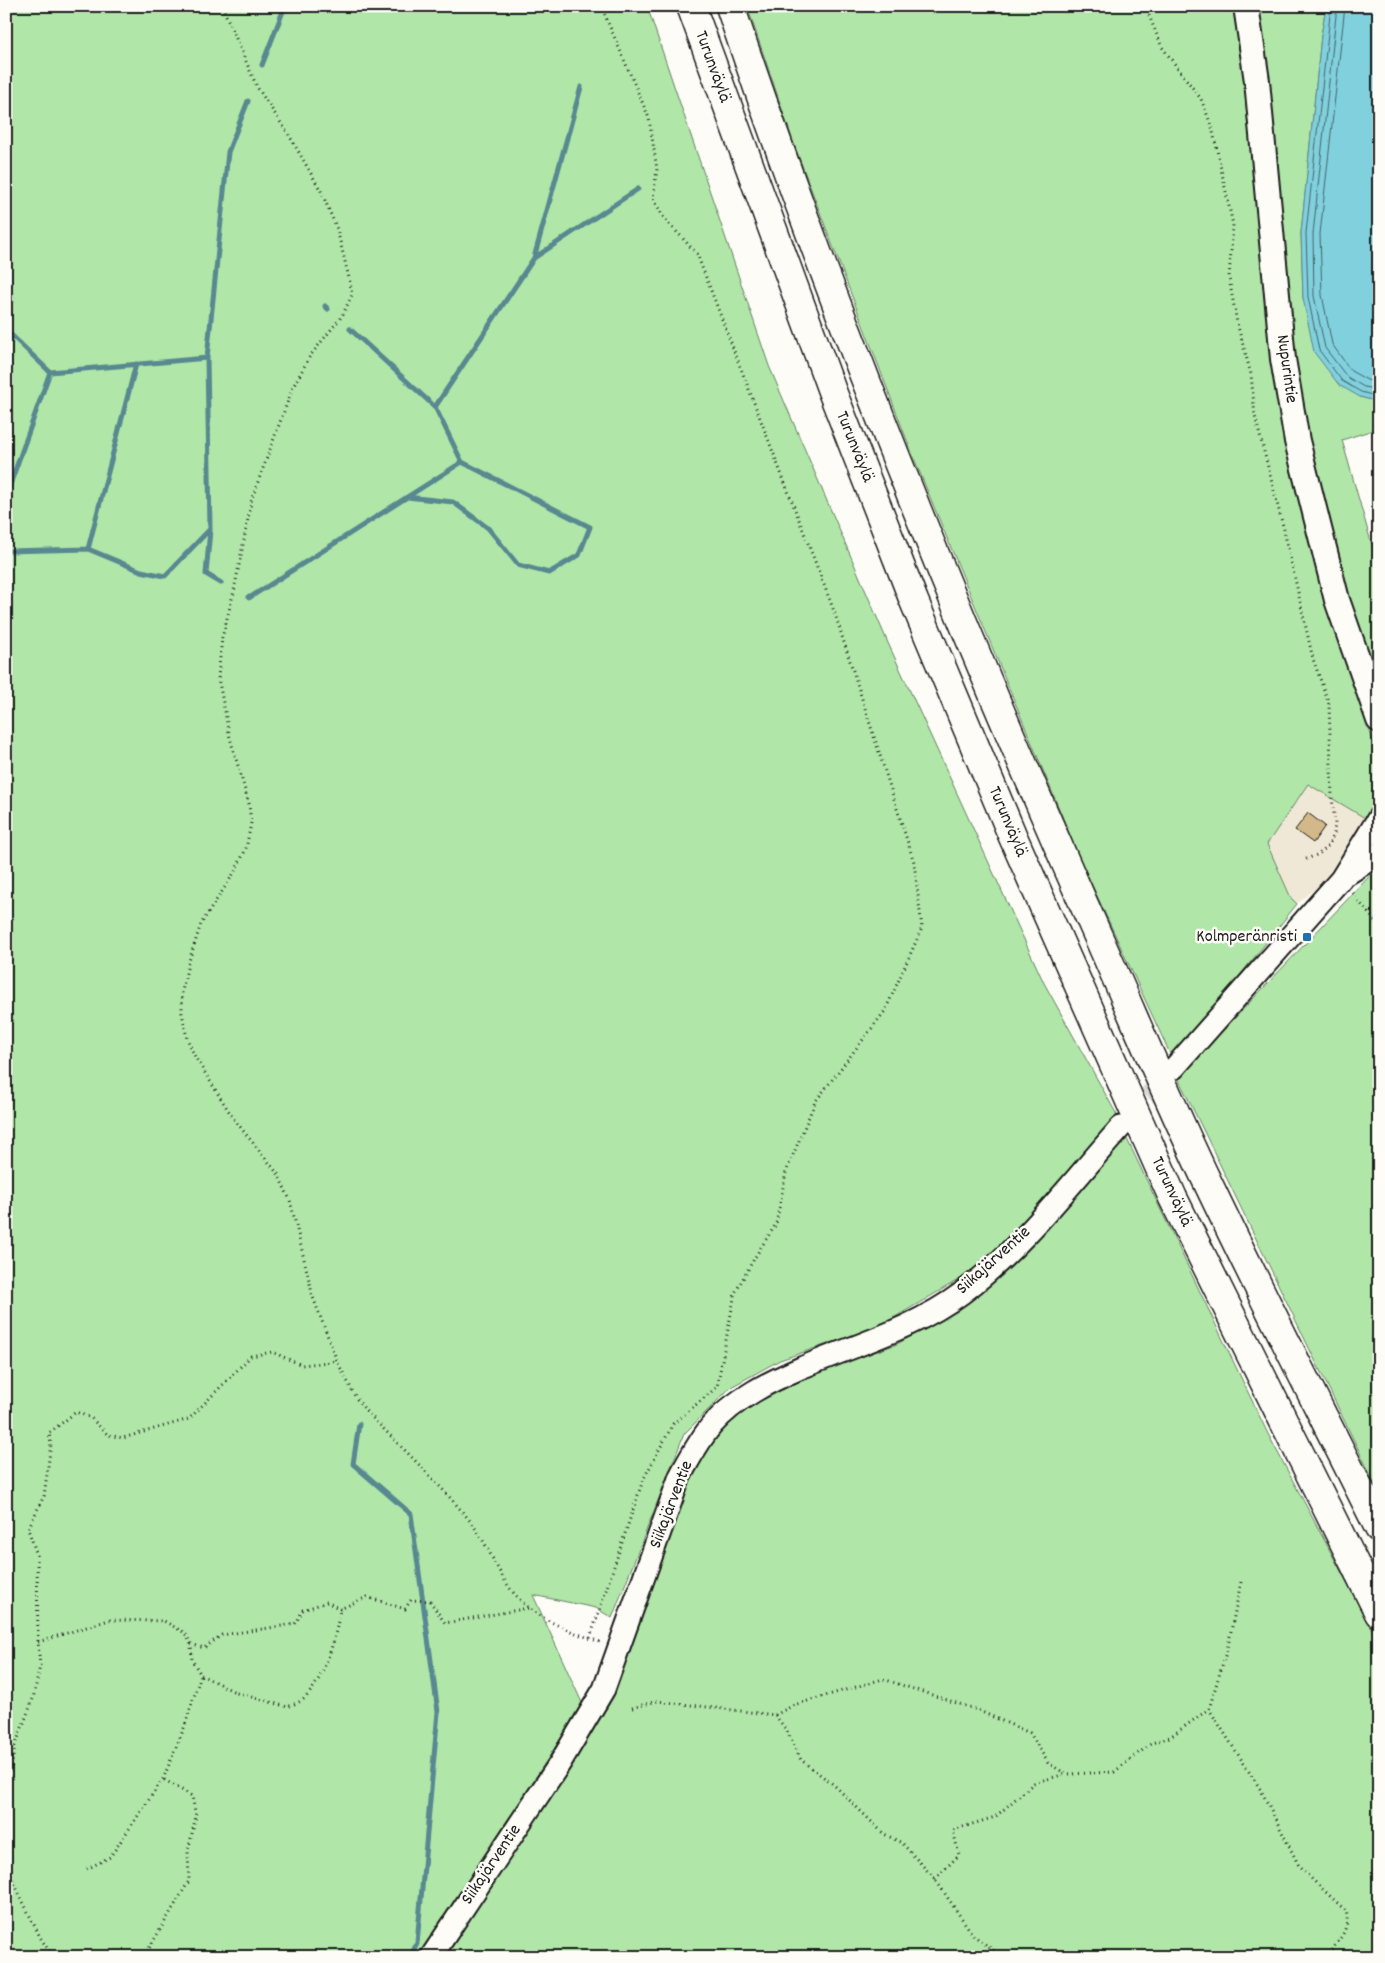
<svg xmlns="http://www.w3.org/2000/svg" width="1385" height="1963" font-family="Dekko,sans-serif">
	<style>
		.built { fill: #f0e8d6 }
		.green { fill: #b0e6a8; stroke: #668162 }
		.water { fill: #81d0dd; stroke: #598890 }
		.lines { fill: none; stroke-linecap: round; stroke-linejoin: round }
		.shore { stroke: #446469; stroke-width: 1 }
		.stream { stroke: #598890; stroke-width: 5 }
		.building { fill: #d3b889; stroke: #1c1c1c }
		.tertiary-tunnel { stroke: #dbdad6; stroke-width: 21; stroke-dasharray: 21 11; stroke-linecap: butt }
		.tertiary-casing { stroke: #1c1c1c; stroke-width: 25 }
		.secondary-casing { stroke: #1c1c1c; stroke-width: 28 }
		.motorway-casing { stroke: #1c1c1c; stroke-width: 31 }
		.path { stroke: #1c1c1c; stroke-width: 3; stroke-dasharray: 1 4; stroke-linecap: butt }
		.tertiary { stroke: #fdfcf7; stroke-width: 21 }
		.secondary { stroke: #fdfcf7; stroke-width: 24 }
		.motorway { stroke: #fdfcf7; stroke-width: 28 }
		.poi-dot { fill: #1f6fb2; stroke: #fdfcf7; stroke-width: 2 }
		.labels { text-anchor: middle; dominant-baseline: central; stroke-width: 5; stroke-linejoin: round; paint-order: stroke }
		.street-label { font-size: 18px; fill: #1c1c1c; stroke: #fdfcf7 }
		.poi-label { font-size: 18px; fill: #1c1c1c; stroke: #fdfcf7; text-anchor: end }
	</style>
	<rect width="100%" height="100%" fill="#fdfcf7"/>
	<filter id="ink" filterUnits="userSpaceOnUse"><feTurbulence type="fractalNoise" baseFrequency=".02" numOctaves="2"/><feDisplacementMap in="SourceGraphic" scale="10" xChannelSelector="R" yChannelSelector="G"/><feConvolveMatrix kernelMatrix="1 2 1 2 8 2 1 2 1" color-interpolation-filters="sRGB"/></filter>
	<g filter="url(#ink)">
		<path class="built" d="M1308,784l62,37 -16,26 -32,36 -25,21 -6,-6 -24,-54z"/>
		<path class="green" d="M6,6h641l122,360 119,277 156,340 73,132 -70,84 -65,67 -104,61 -98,33 -49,27 -47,47 -72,184 -16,-10 -63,-13 50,110 -165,252h-412z
			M747,6h488l6,34 38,349 18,101 36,126 46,144c0,22 -3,40 -9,61l-62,-37 -41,60 24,54 6,6 -108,135 -17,19 -93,-201 -166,-401 -118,-309z
			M1259,6h67l-5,30 -20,197 2,65 57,99 19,5v26l-37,12 37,130v115l-26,-72 -43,-162 -15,-82 -27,-302z
			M1379,866v626l-201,-414z
			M1125,1135l143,299 111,209v314h-935l165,-253 79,-223 24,-41 40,-36 54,-28 91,-32 53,-29 75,-63z"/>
		<path class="water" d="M1326,6h53v396l-19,-5 -21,-12 -25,-33 -11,-54 -2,-65 20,-197z"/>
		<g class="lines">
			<path class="shore" d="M1331,6l-25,227 2,64 11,53 23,31 19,11 18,5
				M1337,6l-24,228 1,62 11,52 22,29 17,10 15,3
				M1345,6l-25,228 2,61 10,49 19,27 16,9 12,3"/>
			<path class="stream" d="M262,65l23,-59
				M534,258l47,-171
				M325,306l3,3
				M350,329l85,78 27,55
				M6,330l44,42 157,-14 3,171 -45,47 -24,-5 -53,-22 -82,2
				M207,358l21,-206 20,-51
				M435,407l99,-149 104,-69
				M6,496l44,-124
				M210,530l-4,44 15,9
				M88,549l48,-185
				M248,597l1,1 213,-136 128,65 -11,28 -30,18 -31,-8 -30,-37 -35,-26 -46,-5
				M359,1424l-6,40 58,50 27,198 -21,231 -7,14"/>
		</g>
		<path class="building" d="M1308,813l17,13 -12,17 -18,-13z"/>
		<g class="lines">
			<path class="tertiary-tunnel" d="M1126,1121l45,-49"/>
			<g class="tertiary-casing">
				<path id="tertiary" d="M1349,873l30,-19
					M1174,1068l167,-189 38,-62
					M431,1957l129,-194 44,-74 76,-213c10,-18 19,-36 32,-51 24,-27 57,-43 89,-57 54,-23 113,-39 161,-75 60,-45 109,-110 159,-166"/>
			</g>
			<g class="secondary-casing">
				<path id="secondary" d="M1246,6l11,75 26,278 14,82 40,159 42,120"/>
			</g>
			<g class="motorway-casing">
				<path id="motorway" d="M691,6l141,385 82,210 99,236 160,361 206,415
					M730,6c106,316 232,624 367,928 36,81 70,163 108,243 56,118 116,234 174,351"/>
			</g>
			<path class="path" d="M222,6l35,81 32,48 32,56 16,38 13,53 2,13 -10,21 -32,40 -17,31 -41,111 -18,93 -12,47 -4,39 12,61 19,66 2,19 -5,26 -12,24 -33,51 -13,40 -6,27v22l5,25 8,19 38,61 45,56 12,26 23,97 24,64 19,37 10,13c34,35 69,68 100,105 18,21 27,46 41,68 21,33 62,47 96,59
				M1145,6l17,41 39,52 11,28 21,98 -4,53 8,45 14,51 4,42 29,114 29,129 16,45 3,94 3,24 -1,11 -5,12 -10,9 -15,6
				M1352,893l27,33
				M1241,1582l-13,64 -19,63 53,83 38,76 46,43c5,18 -9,32 -20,46
				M590,1638l53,-158 30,-56 44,-37 18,-94 20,-36 21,-33 10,-52 29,-70 70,-91 37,-83 -8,-66 -80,-251 -137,-357 -33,-36 -11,-20 4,-29 -8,-51 -48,-112
				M38,1642l71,-22 55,1 21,12 6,11 1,16 9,15 -17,53 -21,51 -53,78 -23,12
				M191,1644l13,4 18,-13 73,-11 8,-14 24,-8 13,7 27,-12 38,12 6,-9 19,1 15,22 84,-15
				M201,1675l36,18 51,14c5,-3 13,-5 17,-9 20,-21 31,-60 35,-89
				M632,1708l25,-7 118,14 12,16 14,29 33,25 50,49 18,9 33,36 38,56 24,18 3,4
				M775,1715l19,-10 89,-26 92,30 55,24 18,30 18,11 48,-2 38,-29 18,-6 39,-28
				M6,1796l9,-50 18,-47 7,-33 -2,-24 -1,-87 -9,-26 16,-33 7,-52 -2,-11 27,-21 15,6 17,17 15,3 66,-19 62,-63 21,-4 30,13 35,-4
				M6,1866l34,71 13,20
				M935,1879l24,-24 -6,-25 42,-13 39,-34 31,-9
				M146,1957l2,-7 41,-69 -1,-30 8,-35 -4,-20 -29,-17"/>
			<use href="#tertiary" class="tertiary"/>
			<use href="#secondary" class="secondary"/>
			<use href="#motorway" class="motorway"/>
		</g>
	</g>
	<rect class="poi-dot" x="1302" y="932" width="10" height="10" rx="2.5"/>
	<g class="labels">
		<g class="street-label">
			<text transform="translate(712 67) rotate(70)">Turunväylä</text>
			<text transform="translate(1286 369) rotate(82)">Nupurintie</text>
			<text transform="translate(854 447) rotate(68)">Turunväylä</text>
			<text transform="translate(1007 822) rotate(67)">Turunväylä</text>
			<text transform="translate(1171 1192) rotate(65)">Turunväylä</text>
			<text transform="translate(994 1261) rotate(-42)">Siikajärventie</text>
			<text transform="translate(672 1505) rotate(-69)">Siikajärventie</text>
			<text transform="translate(492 1865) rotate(-56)">Siikajärventie</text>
		</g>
		<g class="poi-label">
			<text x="1297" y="937">Kolmperänristi</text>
		</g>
	</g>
	<rect width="1385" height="1963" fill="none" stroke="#fdfcf7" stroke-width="25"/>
	<rect x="12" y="12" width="1360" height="1938" fill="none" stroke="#1c1c1c" stroke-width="2" filter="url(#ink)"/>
</svg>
